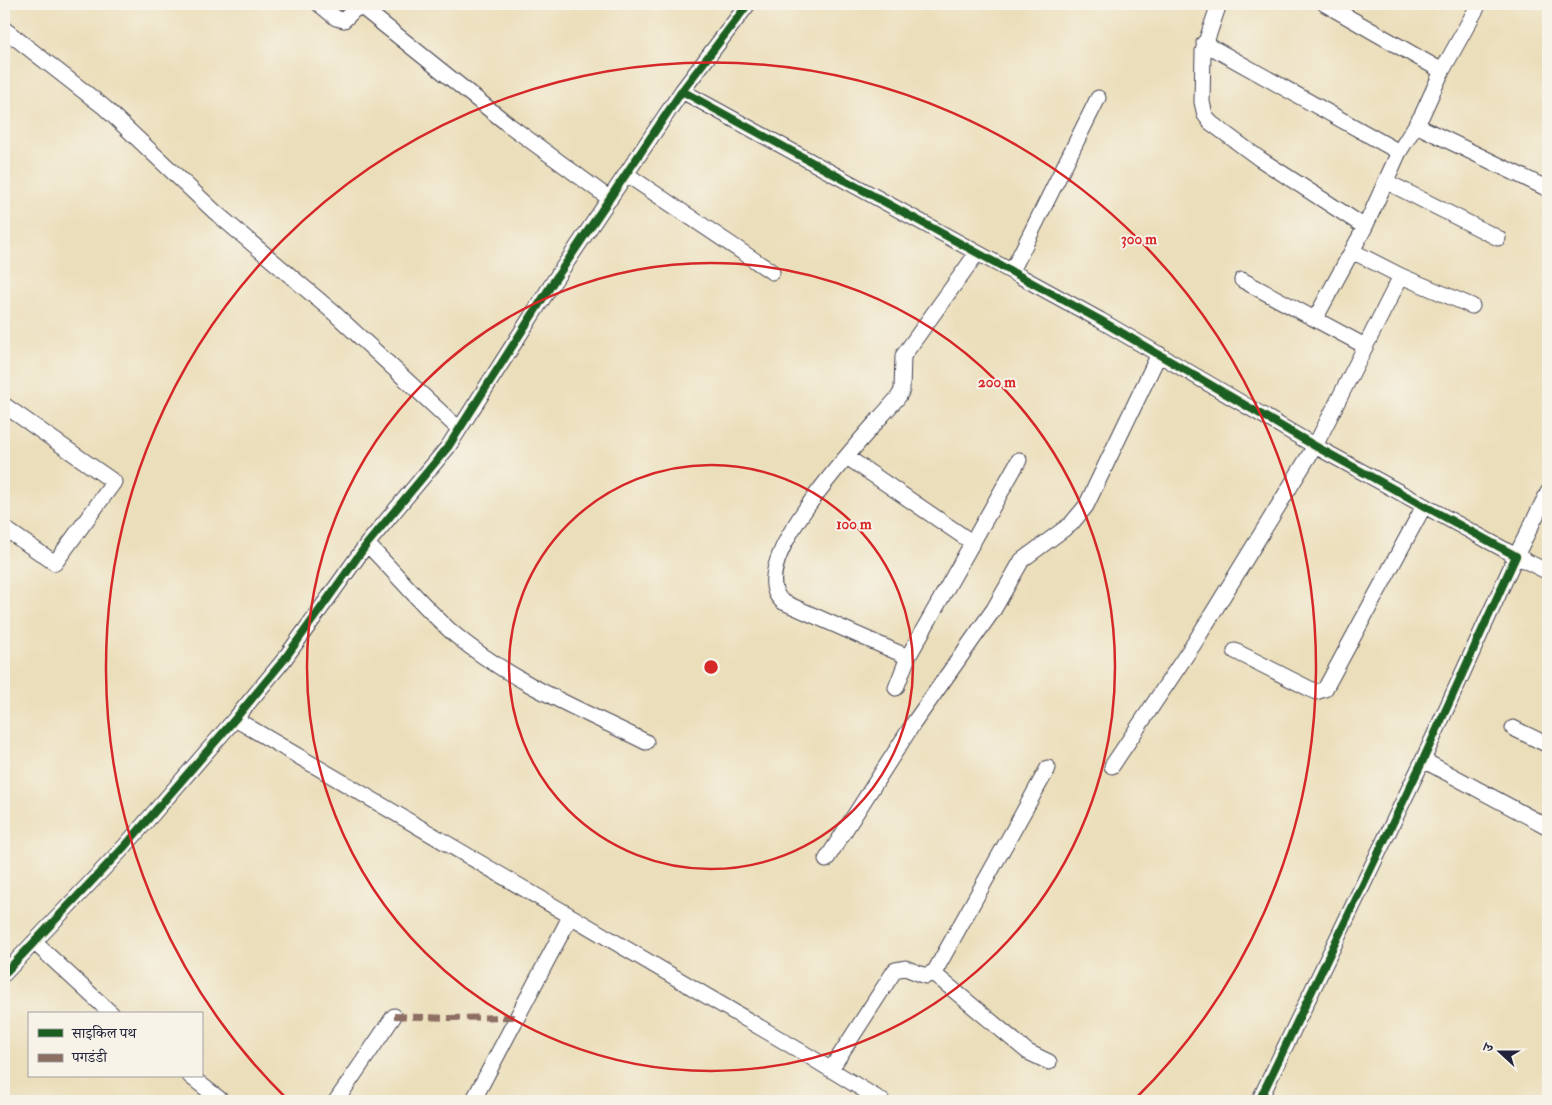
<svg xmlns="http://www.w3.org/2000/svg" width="1552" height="1105" font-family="'IM FELL Double Pica','Noto Serif Devanagari',serif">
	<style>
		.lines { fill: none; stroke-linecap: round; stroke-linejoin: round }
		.minor-casing { stroke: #403e4e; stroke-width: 17 }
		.minor { stroke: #fff; stroke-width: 15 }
		.quiet { stroke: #8d6e63; stroke-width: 6; stroke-dasharray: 12 6; stroke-linecap: butt }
		.cycleway-casing { stroke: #f7f3e8; stroke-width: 11 }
		.cycleway { stroke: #1b5e20; stroke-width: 8 }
		.ring { fill: none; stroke: #d62828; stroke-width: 2.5 }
		.centre { fill: #d62828; stroke: #f7f3e8; stroke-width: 2.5 }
		.ring-label { font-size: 15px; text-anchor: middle; font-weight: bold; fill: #d62828; stroke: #f7f3e8; stroke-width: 4; stroke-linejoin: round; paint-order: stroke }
	</style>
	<rect width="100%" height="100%" fill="#f7f3e8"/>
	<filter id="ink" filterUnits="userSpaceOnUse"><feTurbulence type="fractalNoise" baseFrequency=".02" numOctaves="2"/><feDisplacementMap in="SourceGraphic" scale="10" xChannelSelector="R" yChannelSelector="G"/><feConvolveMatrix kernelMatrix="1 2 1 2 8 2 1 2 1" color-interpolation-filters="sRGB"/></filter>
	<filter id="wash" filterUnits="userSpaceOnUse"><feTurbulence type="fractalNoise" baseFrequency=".0096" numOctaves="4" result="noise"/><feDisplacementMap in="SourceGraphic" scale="20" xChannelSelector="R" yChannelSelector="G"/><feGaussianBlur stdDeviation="1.12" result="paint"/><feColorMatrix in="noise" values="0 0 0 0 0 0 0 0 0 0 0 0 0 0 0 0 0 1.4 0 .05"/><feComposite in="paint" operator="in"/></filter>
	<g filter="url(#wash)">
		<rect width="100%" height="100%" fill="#ebdeba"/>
	</g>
	<g filter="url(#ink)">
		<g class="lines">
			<g class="minor-casing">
				<path id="minor" d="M319,4l17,14 8,2 13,-13 6,1 146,117 101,74
					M1219,4l-16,47 -1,51 3,13 6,8 49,36 105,68
					M1325,4l117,67
					M4,29l100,78 111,105 118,100 126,117
					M1204,43l195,109
					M682,91l418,229 215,126 201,110 -93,204 -164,341
					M1416,125l132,64
					M626,174l146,98
					M1387,182l111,56
					M1352,251l49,25 71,30
					M1012,271l86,-173
					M1242,280l123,66
					M1315,319l50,-92 34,-75 23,-37 20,-44 37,-67
					M4,405l110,77 -59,81 -51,-35
					M847,457l126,86
					M1548,492l-32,64 32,16
					M367,544c29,29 56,63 87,90 56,47 127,76 192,108
					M1235,651l81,41 9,-3 99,-183
					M908,657l-125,-55c-46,-37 91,-175 116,-206l3,-6 1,-34 74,-103
					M896,688l12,-31 111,-197
					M235,719l567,333 80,49
					M1513,728l35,17
					M1423,760l125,67
					M1112,766l83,-124 120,-196 86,-170
					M826,860l87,-136 81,-115 28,-49 49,-36 15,-18 73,-152
					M34,942l78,72
					M933,973l95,79 21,10
					M4,974l121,-128 110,-127 48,-58 84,-117 81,-97 104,-163 130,-193 66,-87
					M831,1069l64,-99 10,-2 21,8 9,-5 113,-203
					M190,1076l32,25
					M336,1101l58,-85
					M473,1101l97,-184"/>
			</g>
			<use href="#minor" class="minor"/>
			<path class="quiet" d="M394,1016l55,2 67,-1"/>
			<g class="cycleway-casing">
				<path id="cycleway" d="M682,91l418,229 215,126 201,110 -93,204 -164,341
					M4,974l121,-128 110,-127 48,-58 84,-117 81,-97 104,-163 130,-193 66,-87"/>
			</g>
			<use href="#cycleway" class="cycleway"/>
		</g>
	</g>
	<g class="ring">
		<circle cx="711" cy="667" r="202"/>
		<circle cx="711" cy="667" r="404"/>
		<path d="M287 1099A605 605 0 1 1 1135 1099"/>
	</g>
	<circle cx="711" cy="667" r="8" class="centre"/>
	<g class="ring-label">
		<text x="1139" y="244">300 m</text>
		<text x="997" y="387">200 m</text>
		<text x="854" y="529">100 m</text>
	</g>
	<rect width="1552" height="1105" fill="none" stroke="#f7f3e8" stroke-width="20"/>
	<rect x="28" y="1012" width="175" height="65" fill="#f7f3e8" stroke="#a29fa3"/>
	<rect x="38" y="1029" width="25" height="8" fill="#1b5e20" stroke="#a29fa3"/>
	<text x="72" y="1038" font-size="15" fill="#22223b">साइकिल पथ</text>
	<rect x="38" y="1054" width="25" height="8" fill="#8d6e63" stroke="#a29fa3"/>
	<text x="72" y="1062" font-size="15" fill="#22223b">पगडंडी</text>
	<g transform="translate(1500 1052) rotate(291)" stroke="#f7f3e8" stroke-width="4" paint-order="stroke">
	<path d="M0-4L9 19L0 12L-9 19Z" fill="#22223b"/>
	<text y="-8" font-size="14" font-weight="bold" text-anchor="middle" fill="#22223b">उ</text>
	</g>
</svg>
